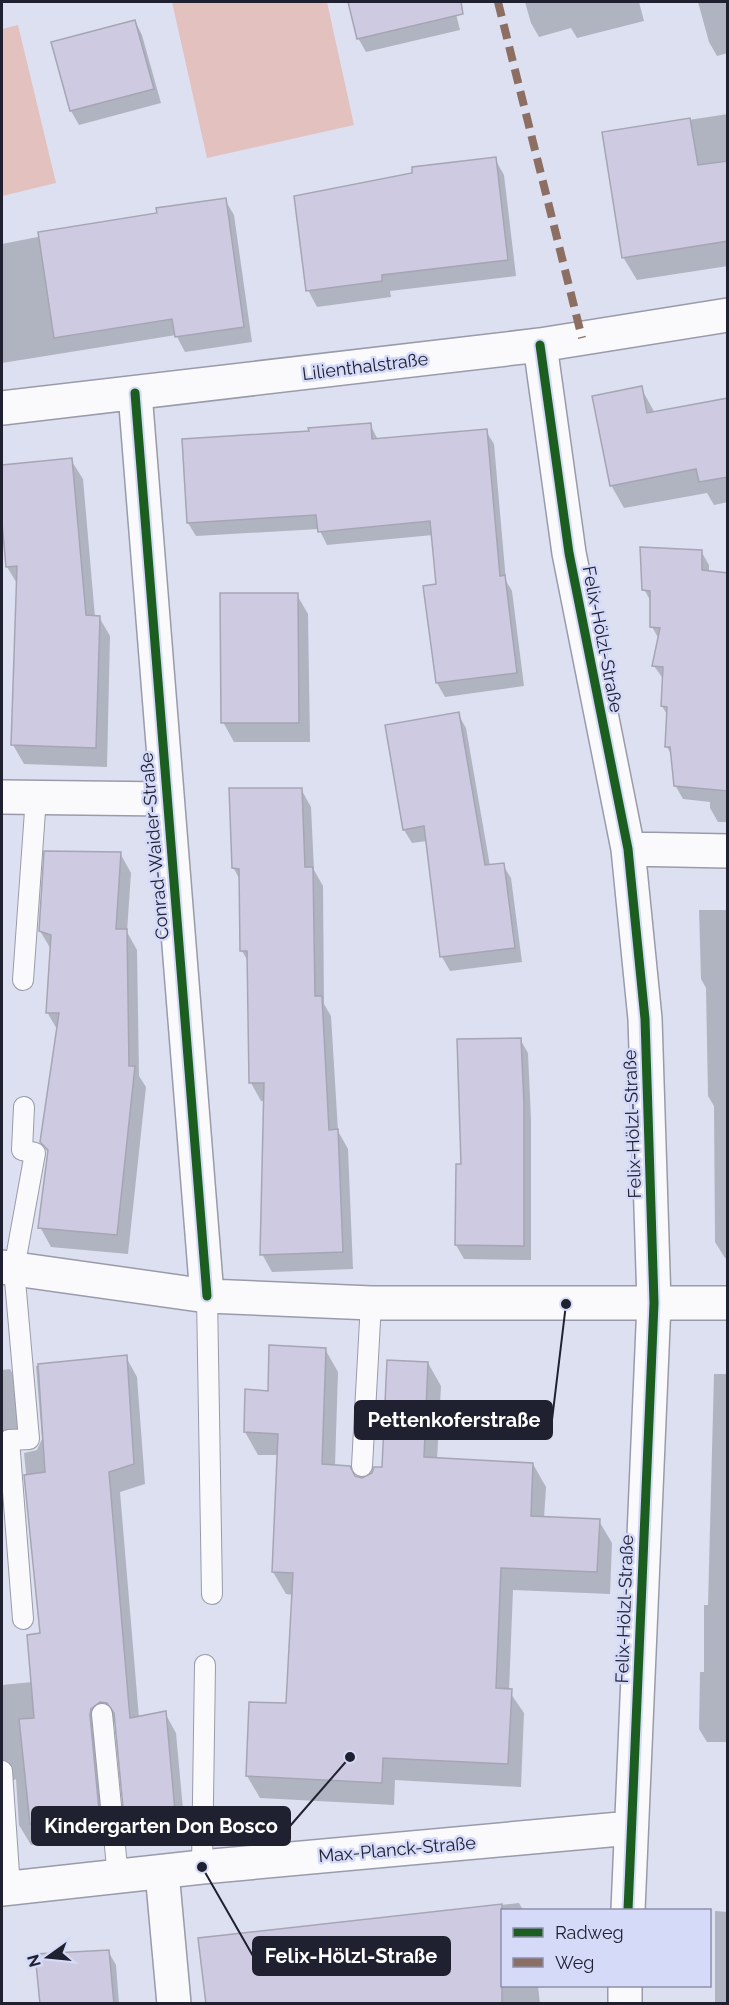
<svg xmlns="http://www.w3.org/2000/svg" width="729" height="2005" font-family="Raleway,sans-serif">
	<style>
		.green { fill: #e2c1be }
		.shadow { fill: #0003 }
		.building { fill: #cecae2; stroke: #a6a5b3; stroke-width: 1.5 }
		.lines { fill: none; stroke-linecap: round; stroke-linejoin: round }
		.service-casing { stroke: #999baa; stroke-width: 22 }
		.minor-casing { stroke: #999baa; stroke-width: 36 }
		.service { stroke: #fafafd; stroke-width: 20 }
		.minor { stroke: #fafafd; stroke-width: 33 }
		.quiet { stroke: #8d6e63; stroke-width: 8; stroke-dasharray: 15 8; stroke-linecap: butt }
		.cycleway-casing { stroke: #d5daf9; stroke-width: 13 }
		.cycleway { stroke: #1b5e20; stroke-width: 9 }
		.labels { text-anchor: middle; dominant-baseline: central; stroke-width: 5; stroke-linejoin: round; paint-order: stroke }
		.street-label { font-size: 18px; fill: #202130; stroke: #d5daf9 }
		.leader { fill: none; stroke: #202130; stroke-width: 2 }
		.callout-dot { fill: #202130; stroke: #d5daf9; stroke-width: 2 }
		.callout { fill: #202130; stroke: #202130; stroke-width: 2 }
		.callout-label { font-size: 20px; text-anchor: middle; font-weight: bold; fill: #fff }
	</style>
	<rect width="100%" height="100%" fill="#dde0f1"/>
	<path class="green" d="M172,2h155l27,123 -147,33z
		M18,25l38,158 -54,13v-167z"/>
	<path class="shadow" d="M350,2h103l7,28 -94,22 -8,-14z
		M525,2h114l5,19 -67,17 -6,-10 -32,9 -8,-14z
		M698,2h30v51l-11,3 -8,-14z
		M135,21l7,14 19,68 -82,22 -8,-14 -18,-68z
		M728,114v152l-91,14 -14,-23 -20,-124z
		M495,159l9,16 12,101 -126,15 1,6 -74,10 -9,-17 106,-116z
		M225,200l9,15 18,127 -67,10 -9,-17 -174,28v-119z
		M641,388l14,25 73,-13v102l-14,3 -7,-12 -83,15 -13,-23z
		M370,424l8,16 108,-9 8,13 12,137 6,10 12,95 -79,11 -8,-14v-97l-4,-51 -106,10 -8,-16 -123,7 -8,-13 122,-91z
		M71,460l12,19 12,138h4l11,19 -3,131 -83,-3 -11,-19 5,-160 -11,-18 -5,-60v-41z
		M701,551l8,14v8l19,1v248h-10l-8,-14v-6l-27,-3 -8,-14 -2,-28 -6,-10 1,-31 -6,-10 2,-26 -10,-14 5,-27 -7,-12 -1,-25 -7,-13z
		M297,595l11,19 2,128h-76l-11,-20z
		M458,714l8,14 24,138 13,-1 8,13 11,84 -72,9 -8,-14 -15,-116 -15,2 -8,-13z
		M301,789l10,18 3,63 9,16 1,118 7,12 7,115 10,18 5,120 -81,3 -10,-18 3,-153h-4l-10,-18 -2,-120 -7,-12 -2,-71 -7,-13z
		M120,853l11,20 -4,59 10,18 2,126 7,11 -18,167 -77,-7 -11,-20 9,-72 -7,-13 16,-111 -11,-19 5,-61 -12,-20z
		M699,910h29v348h-3l-10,-16 -1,-136 -6,-10 -2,-108 -5,-9z
		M520,1039l8,14 3,66v141l-67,-1 -8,-14 2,-80h5z
		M325,1349l13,23 -3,94 27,14 21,-11 45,-106 13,23 -4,74 96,4 13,23 -2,31 55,3 13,22 -2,51 -97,-4 -4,101 15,22 -3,74 -126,-7 -1,25 -134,-7 -13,-22 41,-71 5,-110 -7,-1 -13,-22 6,-117h-21l-13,-23 24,-40z
		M126,1357l11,20 8,107 -25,8 19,226 26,-5 11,20 9,98 -48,7 -11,-20 -10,-95 -4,-1 -1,118 -80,5 -12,-20 -3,-46 -14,7v4v-105l30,-3 10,-48 -18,-181 13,-3 5,-11 -6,-73z
		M10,1369l9,16 5,59 -12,2 -4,42 -6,1v-119z
		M714,1374h14v371l-1,-3h-20l-8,-13 1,-57h4v-67h4z
		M519,1903l4,7h-21v76h36l2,18h-333l-7,-65z
		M715,1911l13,1v92h-13z
		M108,1951l8,14 3,39h-77z"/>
	<path class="building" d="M348,2h113l2,12 -106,25z
		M135,20l19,69 -84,22 -19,-69z
		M690,118l8,47 30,-4v80l-106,17 -20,-126z
		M496,157l12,103 -126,15v6l-76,10 -12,-95 118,-23v-6z
		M226,198l18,129 -69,10 -3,-18 -118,19 -16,-106 119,-19 -1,-5z
		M642,386l5,27 81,-15v79l-29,5 -3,-13 -86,17 -18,-90z
		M371,423l1,16 115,-10 13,147 5,-1 12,98 -81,10 -13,-97 13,-2 -6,-63 -112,11 -2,-17 -129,8 -5,-84 127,-8 -1,-3z
		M72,458l14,157 14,1 -4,132 -85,-3 6,-179 -11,1 -4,-44v-58z
		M640,547l62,3v20l26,3v218l-54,-5 -4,-39h-5l2,-40 -6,-1 2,-39 -11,-1 8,-38 -10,-1v-36l-8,-1z
		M220,593h78l1,130h-78z
		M459,712l26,153 19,-2 11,85 -75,9 -16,-131 -21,4 -18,-105z
		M229,788h73l3,79h8l2,129h7l7,134 9,-1 5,123 -83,3 4,-172h-15l-2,-132h-7l-1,-82 -7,-1z
		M44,851l77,1 -5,77h11l2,137h6l-18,169 -79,-7 10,-78 -8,-8 19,-129h-13l5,-78 -12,-4z
		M521,1038l3,66v142l-69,-1 1,-81h5l-4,-125z
		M269,1345l57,3 -4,116 28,2 5,10 7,2 10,-5 2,-6h8l5,-107 41,2 -4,95 109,6 -2,53 69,3 -3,53 -96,-4 -5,120 16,1 -4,75 -125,-6 -1,25 -136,-7 3,-74 37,1 7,-130 -21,-1 6,-138 -34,-2 1,-43 23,2z
		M127,1355l7,109 -25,8 21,246 36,-7 9,100 -51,7 -10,-105 -7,-10 -7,-1 -9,7 -1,6 10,105 -70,4 -11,-105 15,-1 -7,-83 13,-2 -16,-158 21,-3 -7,-108z
		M502,1904v100h-296l-8,-66z
		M109,1950l5,54h-74l-5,-50z"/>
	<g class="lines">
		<g class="service-casing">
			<path id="service" d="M23,980l13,-183
				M207,1296l5,298
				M362,1466l9,-163
				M23,1619l-14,-179 20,-1 -15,-170 21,-116 -13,-3 2,-43
				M102,1714l16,163
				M2,1771l8,117
				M202,1867l3,-202"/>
		</g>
		<g class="minor-casing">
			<path id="minor" d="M540,345l29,208 59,296 17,170 9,284 -26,607
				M135,393l72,903
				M2,408l538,-63 188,-30
				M2,797l165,2
				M628,849l100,2
				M2,1267l205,29 164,7h357
				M162,1872l12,132
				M2,1889l200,-22 429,-39
				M625,2004v-18"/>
		</g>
		<use href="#service" class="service"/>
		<use href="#minor" class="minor"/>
		<path class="quiet" d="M498,2l84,336"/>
		<g class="cycleway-casing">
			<path id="cycleway" d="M540,345l29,208 59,296 17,170 9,284 -26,607
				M135,393l72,903"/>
		</g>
		<use href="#cycleway" class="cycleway"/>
	</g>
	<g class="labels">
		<g class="street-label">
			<text transform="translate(365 366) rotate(-7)">Lilienthalstraße</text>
			<text transform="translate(603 639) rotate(79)">Felix-Hölzl-Straße</text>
			<text transform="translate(154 846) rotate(-95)">Conrad-Waider-Straße</text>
			<text transform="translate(632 1124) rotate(-92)">Felix-Hölzl-Straße</text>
			<text transform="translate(624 1609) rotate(-88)">Felix-Hölzl-Straße</text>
			<text transform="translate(397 1849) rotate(-5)">Max-Planck-Straße</text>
		</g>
	</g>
	<path class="leader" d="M566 1304L552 1420M350 1757L290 1826M202 1867L253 1956"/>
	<g class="callout-dot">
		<circle cx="566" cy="1304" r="6"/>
		<circle cx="350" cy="1757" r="6"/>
		<circle cx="202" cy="1867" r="6"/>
	</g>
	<g class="callout">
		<rect x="355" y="1401" width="197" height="38" rx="6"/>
		<rect x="32" y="1807" width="258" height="38" rx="6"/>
		<rect x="253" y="1937" width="197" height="38" rx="6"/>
	</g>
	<g class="callout-label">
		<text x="454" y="1427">Pettenkoferstraße</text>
		<text x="161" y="1833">Kindergarten Don Bosco</text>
		<text x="351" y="1963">Felix-Hölzl-Straße</text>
	</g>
	<rect width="729" height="2005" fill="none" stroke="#202130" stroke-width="6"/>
	<rect x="501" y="1909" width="210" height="78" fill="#d5daf9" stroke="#8d90a9" stroke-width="1.5"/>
	<rect x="513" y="1928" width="30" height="9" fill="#1b5e20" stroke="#8d90a9" stroke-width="1.5"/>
	<text x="555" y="1939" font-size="18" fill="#202130">Radweg</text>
	<rect x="513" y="1958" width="30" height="9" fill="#8d6e63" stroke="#8d90a9" stroke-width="1.5"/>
	<text x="555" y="1969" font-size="18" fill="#202130">Weg</text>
	<g transform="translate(48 1957) rotate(255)" stroke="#d5daf9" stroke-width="4.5" paint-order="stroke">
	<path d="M0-4.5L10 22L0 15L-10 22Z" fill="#202130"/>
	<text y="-9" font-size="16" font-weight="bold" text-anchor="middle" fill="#202130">N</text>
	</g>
</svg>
